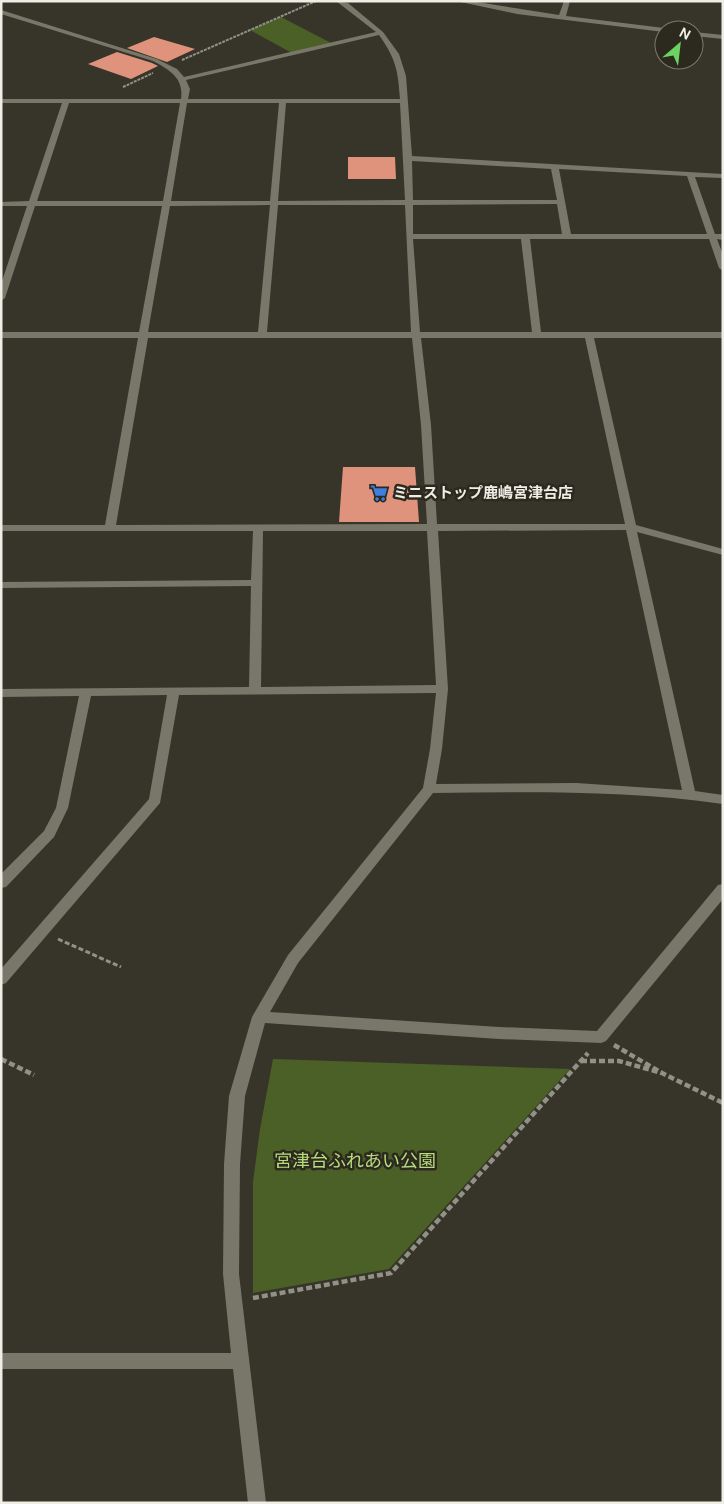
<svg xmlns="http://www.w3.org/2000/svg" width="724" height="1504" font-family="'DM Sans','Noto Sans JP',sans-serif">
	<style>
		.green { fill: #4b6026 }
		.building { fill: #df937d }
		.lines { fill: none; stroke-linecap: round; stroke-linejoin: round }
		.path-far2 { stroke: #929187; stroke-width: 2; stroke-dasharray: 3 1; stroke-linecap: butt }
		.path-far1 { stroke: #929187; stroke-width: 3; stroke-dasharray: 5 2.5; stroke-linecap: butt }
		.path { stroke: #929187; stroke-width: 4.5; stroke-dasharray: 6 3; stroke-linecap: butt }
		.minor { fill: #79776a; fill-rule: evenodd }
		.labels { text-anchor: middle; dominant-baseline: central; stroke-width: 5; stroke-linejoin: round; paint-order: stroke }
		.poi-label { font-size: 15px; font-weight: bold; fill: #efeee6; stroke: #2c2a1f; text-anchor: start }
		.near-park-label { font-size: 18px; fill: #b6da7c; stroke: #2c2a1f }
	</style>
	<rect width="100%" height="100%" fill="#373529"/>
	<path class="green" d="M281,17l52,27 -41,9 -42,-23z
		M273,1059l297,10 -181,200 -136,24v-111l7,-53z"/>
	<path class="building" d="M154,37l41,12 -28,13 -40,-14z
		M117,52l35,11 6,3 -27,13 -43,-15z
		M348,157h47l1,22h-48z
		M343,467h72l4,55h-80z"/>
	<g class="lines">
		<path class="path-far2" d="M182,60l134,-59
			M123,87l30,-14"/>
		<path class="path-far1" d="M58,939l63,28"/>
		<path class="path" d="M614,1045l48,28
			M1,1059l33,16
			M581,1061h38l43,12 61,30
			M253,1298l138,-25 197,-220"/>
		<path class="minor" d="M336,1l12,2 35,29 16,22 7,22 6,80 311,18v4l-28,-1 20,57h8v6l-6,-1 6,16v16l-4,-3 -10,-29h-179l11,93h182v6h-129l42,187 87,24v6l-86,-23 58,259 28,4v9c-97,-14 -193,-12 -290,-11l-135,170 -28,49 229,15 98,4 121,-146 5,-1v15l-117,142 -5,2 -102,-4 -234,-16 -20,73 -5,68 -1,110 27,229h-18l-15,-134h-232v-16h230l-8,-79 1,-110 5,-68 23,-79 36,-62 135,-167 7,-39 6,-56 -257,2 -19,108 -154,180 -5,2v-16l148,-170 18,-104 -76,1 -23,112 -14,29 -48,50 -5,1v-14l43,-43 12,-23 23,-112 -78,1v-8l248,-2 2,-101 -250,2v-6l250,-2 2,-49h-252v-6h104l33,-187h-137v-6h138l23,-126h-127l-30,92 -4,3v-17l26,-78h-26v-4l28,-1 33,-98h-61v-4h180c3,-21 -11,-29 -28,-38l-152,-47v-4l156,49 20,10 7,8 192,-45zM379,35c17,24 19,35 21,64h-212l2,-10 -4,-9zM69,103h111l-17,98h-126zM187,103h92l-9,98h-99zM286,103h114l5,97 -127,1zM412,161l139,8 6,31h-144zM559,169l128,7 20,58h-136zM557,204l5,30h-149v-29zM270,205l-12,127h-110l22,-126zM278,205h127l6,127h-144zM413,239h108l11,93h-112zM148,338h264l9,87 6,99 -311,1zM421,338h164l40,186h-188l-6,-99zM626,530l56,260 -106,-7 -140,1 6,-35 6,-60 -10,-158zM263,531h164l9,154 -175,2z
			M456,1h15l88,14 5,-14h6l-4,15 98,12 3,2h-3v2l-147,-18z
			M694,32l29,3v4l-29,-3z"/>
	</g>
	<defs>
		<g id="supermarket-bare" transform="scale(1.35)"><path d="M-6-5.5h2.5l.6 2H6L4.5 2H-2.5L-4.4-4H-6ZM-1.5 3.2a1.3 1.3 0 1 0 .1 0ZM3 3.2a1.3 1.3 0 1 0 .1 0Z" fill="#3f7fe0" stroke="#2c2a1f" stroke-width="2.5" paint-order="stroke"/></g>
	</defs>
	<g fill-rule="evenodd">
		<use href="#supermarket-bare" x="379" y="493"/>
	</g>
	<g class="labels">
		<g class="poi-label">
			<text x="393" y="493">ミニストップ鹿嶋宮津台店</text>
		</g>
		<g class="near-park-label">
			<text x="355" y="1161">宮津台ふれあい公園</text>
		</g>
	</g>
	<rect width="724" height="1504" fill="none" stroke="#efeee6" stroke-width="5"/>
	<g transform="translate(679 45) rotate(28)"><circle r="24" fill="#2c2a1f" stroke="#7a786f"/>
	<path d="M0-4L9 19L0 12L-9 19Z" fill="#6bd362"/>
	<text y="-8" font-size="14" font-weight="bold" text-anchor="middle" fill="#efeee6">N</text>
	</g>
</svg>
